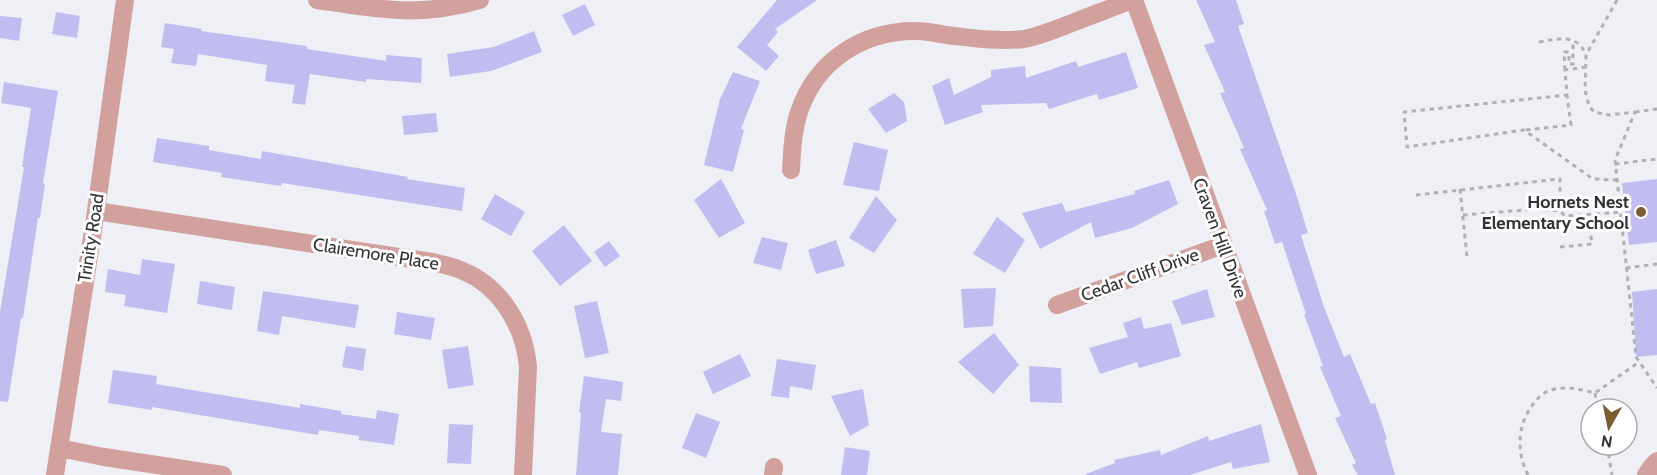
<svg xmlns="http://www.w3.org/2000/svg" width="1657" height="475" font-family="Cabin,sans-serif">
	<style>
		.building { fill: #c2bdf0 }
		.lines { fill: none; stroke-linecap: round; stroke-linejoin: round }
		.path { stroke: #b0b0b5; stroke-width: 3; stroke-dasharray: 4.5 4.5; stroke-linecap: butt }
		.minor { stroke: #d2a19e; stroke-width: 18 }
		.poi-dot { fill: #7c5c31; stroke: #fdfdfe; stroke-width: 2 }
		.labels { text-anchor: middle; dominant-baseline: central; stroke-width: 6; stroke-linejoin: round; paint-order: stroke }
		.poi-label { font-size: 18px; font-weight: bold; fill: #333336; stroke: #fdfdfe; text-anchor: end }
		.street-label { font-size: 18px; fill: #333336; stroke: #fdfdfe }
	</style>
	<rect width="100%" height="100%" fill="#efeff6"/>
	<path class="building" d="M777,0h40l-42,29 3,3 -11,13 12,11 -13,15 -29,-24z
		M1196,0h40l8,24 -6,2 57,165 13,42 -7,2 23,72 20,50 6,-3 21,50 4,-1 12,36 -2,1 10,35h-37l-6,-10 4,-2 -21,-45 6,-2 -21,-49 3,-1 -19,-52h2l-24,-72 -7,2 -11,-33 3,-1 -27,-61 4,-1 -24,-55 5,-1 -21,-47 11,-3z
		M585,4l10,21 -22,11 -11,-21z
		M56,12l24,4 -3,22 -25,-4z
		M0,16l22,2 -3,23 -19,-3z
		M165,23l37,6 -1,2 106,15v3l79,12v-6l36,3 -1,25 -55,-4v3l-56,-8 -5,31 -13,-2 3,-18 -30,-4 2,-16 -69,-11 -2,12 -25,-3 3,-14 -13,-2z
		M534,31l8,21 -51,19 -41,6 -3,-23 47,-7z
		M1126,52l12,36 -39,12 -2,-6 -48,15 -3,-6 -65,2 2,7 -38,13 -13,-39 17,-8 5,17 37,-18v-7l34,-4 1,12 50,-17 2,6z
		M733,72l27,9 -19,48 3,1 -11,42 -29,-7 16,-66z
		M4,82l54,9 -15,92 2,1 -5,34h-2l-15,100h-2l-13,84 -8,-1v-89l24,-145h-2l9,-59 -30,-5z
		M894,93l10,9 3,19 -21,12 -18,-24z
		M436,113l2,19 -34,3 -2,-19z
		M157,138l52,8v4l52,9 1,-8 146,26 -1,2 58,9 -3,23 -180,-28 -1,3 -60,-9 1,-4 -69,-11z
		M854,142l34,8 -9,41 -36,-6z
		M721,179l24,44 -26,15 -25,-38z
		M1657,179v63l-28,3 -7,-62z
		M1169,180l9,24 -46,24 -37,10 -4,-16 -51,27 -18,-36 40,-10 4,9 69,-18 -1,-3z
		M495,194l30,18 -14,24 -30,-17z
		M876,196l21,24 -23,33 -25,-15z
		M997,217l28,23 -20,33 -32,-19z
		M564,225l28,36 -32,25 -28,-35z
		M762,237l26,6 -7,27 -28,-7z
		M836,240l9,26 -29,8 -8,-24z
		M609,241l11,15 -15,11 -11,-15z
		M142,259l33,5 -8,49 -43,-7 2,-11 -21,-3 3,-23 32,6z
		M200,281l35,6 -3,23 -35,-6z
		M996,288l-3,38 -29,2 -3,-39z
		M1207,289l8,28 -33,8 -10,-24z
		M1657,289v66l-21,2 -4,-65z
		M263,291l96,14 -4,23 -73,-12 -3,19 -22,-4z
		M597,301l12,52 -24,5 -11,-52z
		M397,312l38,6 -4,22 -37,-6z
		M1141,317l3,12 27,-6 10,33 -42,12 -2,-6 -37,12 -11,-26 39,-11 -5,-14z
		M994,333l25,32 -26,29 -35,-32z
		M346,346l20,3 -3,22 -21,-4z
		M468,346l6,39 -26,4 -6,-39z
		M740,354l11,22 -38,18 -10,-22z
		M777,359l39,6 -4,25 -22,-4 -1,12 -18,-2z
		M1029,366l32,2 1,35 -32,-1z
		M113,370l44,6 -1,8 144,24v-4l41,7v3l35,5 1,-9 22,4 -5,31 -35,-5v-4l-40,-6 -1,5 -166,-28v3l-44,-7z
		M584,376l39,6 -2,19 -15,-2 -5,33 21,2 -4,41h-42l5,-62 -2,-1z
		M863,389l6,36 -19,11 -19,-40z
		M696,413l24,9 -14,36 -24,-10z
		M449,424l24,1 -2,39 -24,-1z
		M1261,424l9,38 -37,7 -2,-7 -41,13h-104v-1l29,-11 -1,-3 46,-10 1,5 47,-19 1,5z
		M845,447l25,4 -3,24h-26z"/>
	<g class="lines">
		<path class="path" d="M1617,0l-31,55 -1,35 4,16 5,6 15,3 26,-3 -20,48 21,197 21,31
			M1539,42c20,-3 38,-9 47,13
			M1586,67l-21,3 2,25 -163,17 3,35 117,-17 69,49 24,1
			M1565,70l-1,-18h5v12h4v-23
			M1635,112l22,-3
			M1526,130l45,-5 -4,-29
			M1615,164l42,-5
			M1460,189l7,68
			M1416,195l144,-16v32
			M1463,215l74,-6 23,2 5,5 31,-2
			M1560,247l32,-3 -2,-14 6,-16 24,-2
			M1626,268l31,-4
			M1595,393l3,16
			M1607,445l5,30
			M1528,475c-12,-23 -11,-51 6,-72 3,-3 6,-8 10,-10 16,-9 35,-4 51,0l44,-31"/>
		<path class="minor" d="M317,0c60,9 103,18 163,0
			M1134,0l174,475
			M791,170c1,-19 2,-40 8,-58 17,-51 63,-81 116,-81 10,0 21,2 31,4 26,3 52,7 78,4 16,-3 33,-10 48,-16 20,-8 40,-15 60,-23
			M96,211l336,51c7,2 15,3 23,6 43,14 69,55 73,99l-5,108
			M1057,305l166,-60
			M59,448l45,9 119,18
			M55,475l41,-264 29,-211
			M773,475l1,-8
			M1646,475l6,-9 5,-5"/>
	</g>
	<circle class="poi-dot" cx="1641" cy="212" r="6"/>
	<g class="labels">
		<g class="poi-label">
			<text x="1629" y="202">Hornets Nest<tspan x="1629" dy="21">Elementary School</tspan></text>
		</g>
		<g class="street-label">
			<text transform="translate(91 238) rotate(-81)">Trinity Road</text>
			<text transform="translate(1220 238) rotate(70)">Craven Hill Drive</text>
			<text transform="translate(376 254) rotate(9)">Clairemore Place</text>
			<text transform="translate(1140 275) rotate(-20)">Cedar Cliff Drive</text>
		</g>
	</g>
	<g transform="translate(1609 427) rotate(189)"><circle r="28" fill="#fdfdfe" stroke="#acacae" stroke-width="1.5"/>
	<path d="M0-4.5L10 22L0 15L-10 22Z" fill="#7c5c31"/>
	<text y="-9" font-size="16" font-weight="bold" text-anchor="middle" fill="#333336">N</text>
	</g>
</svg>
